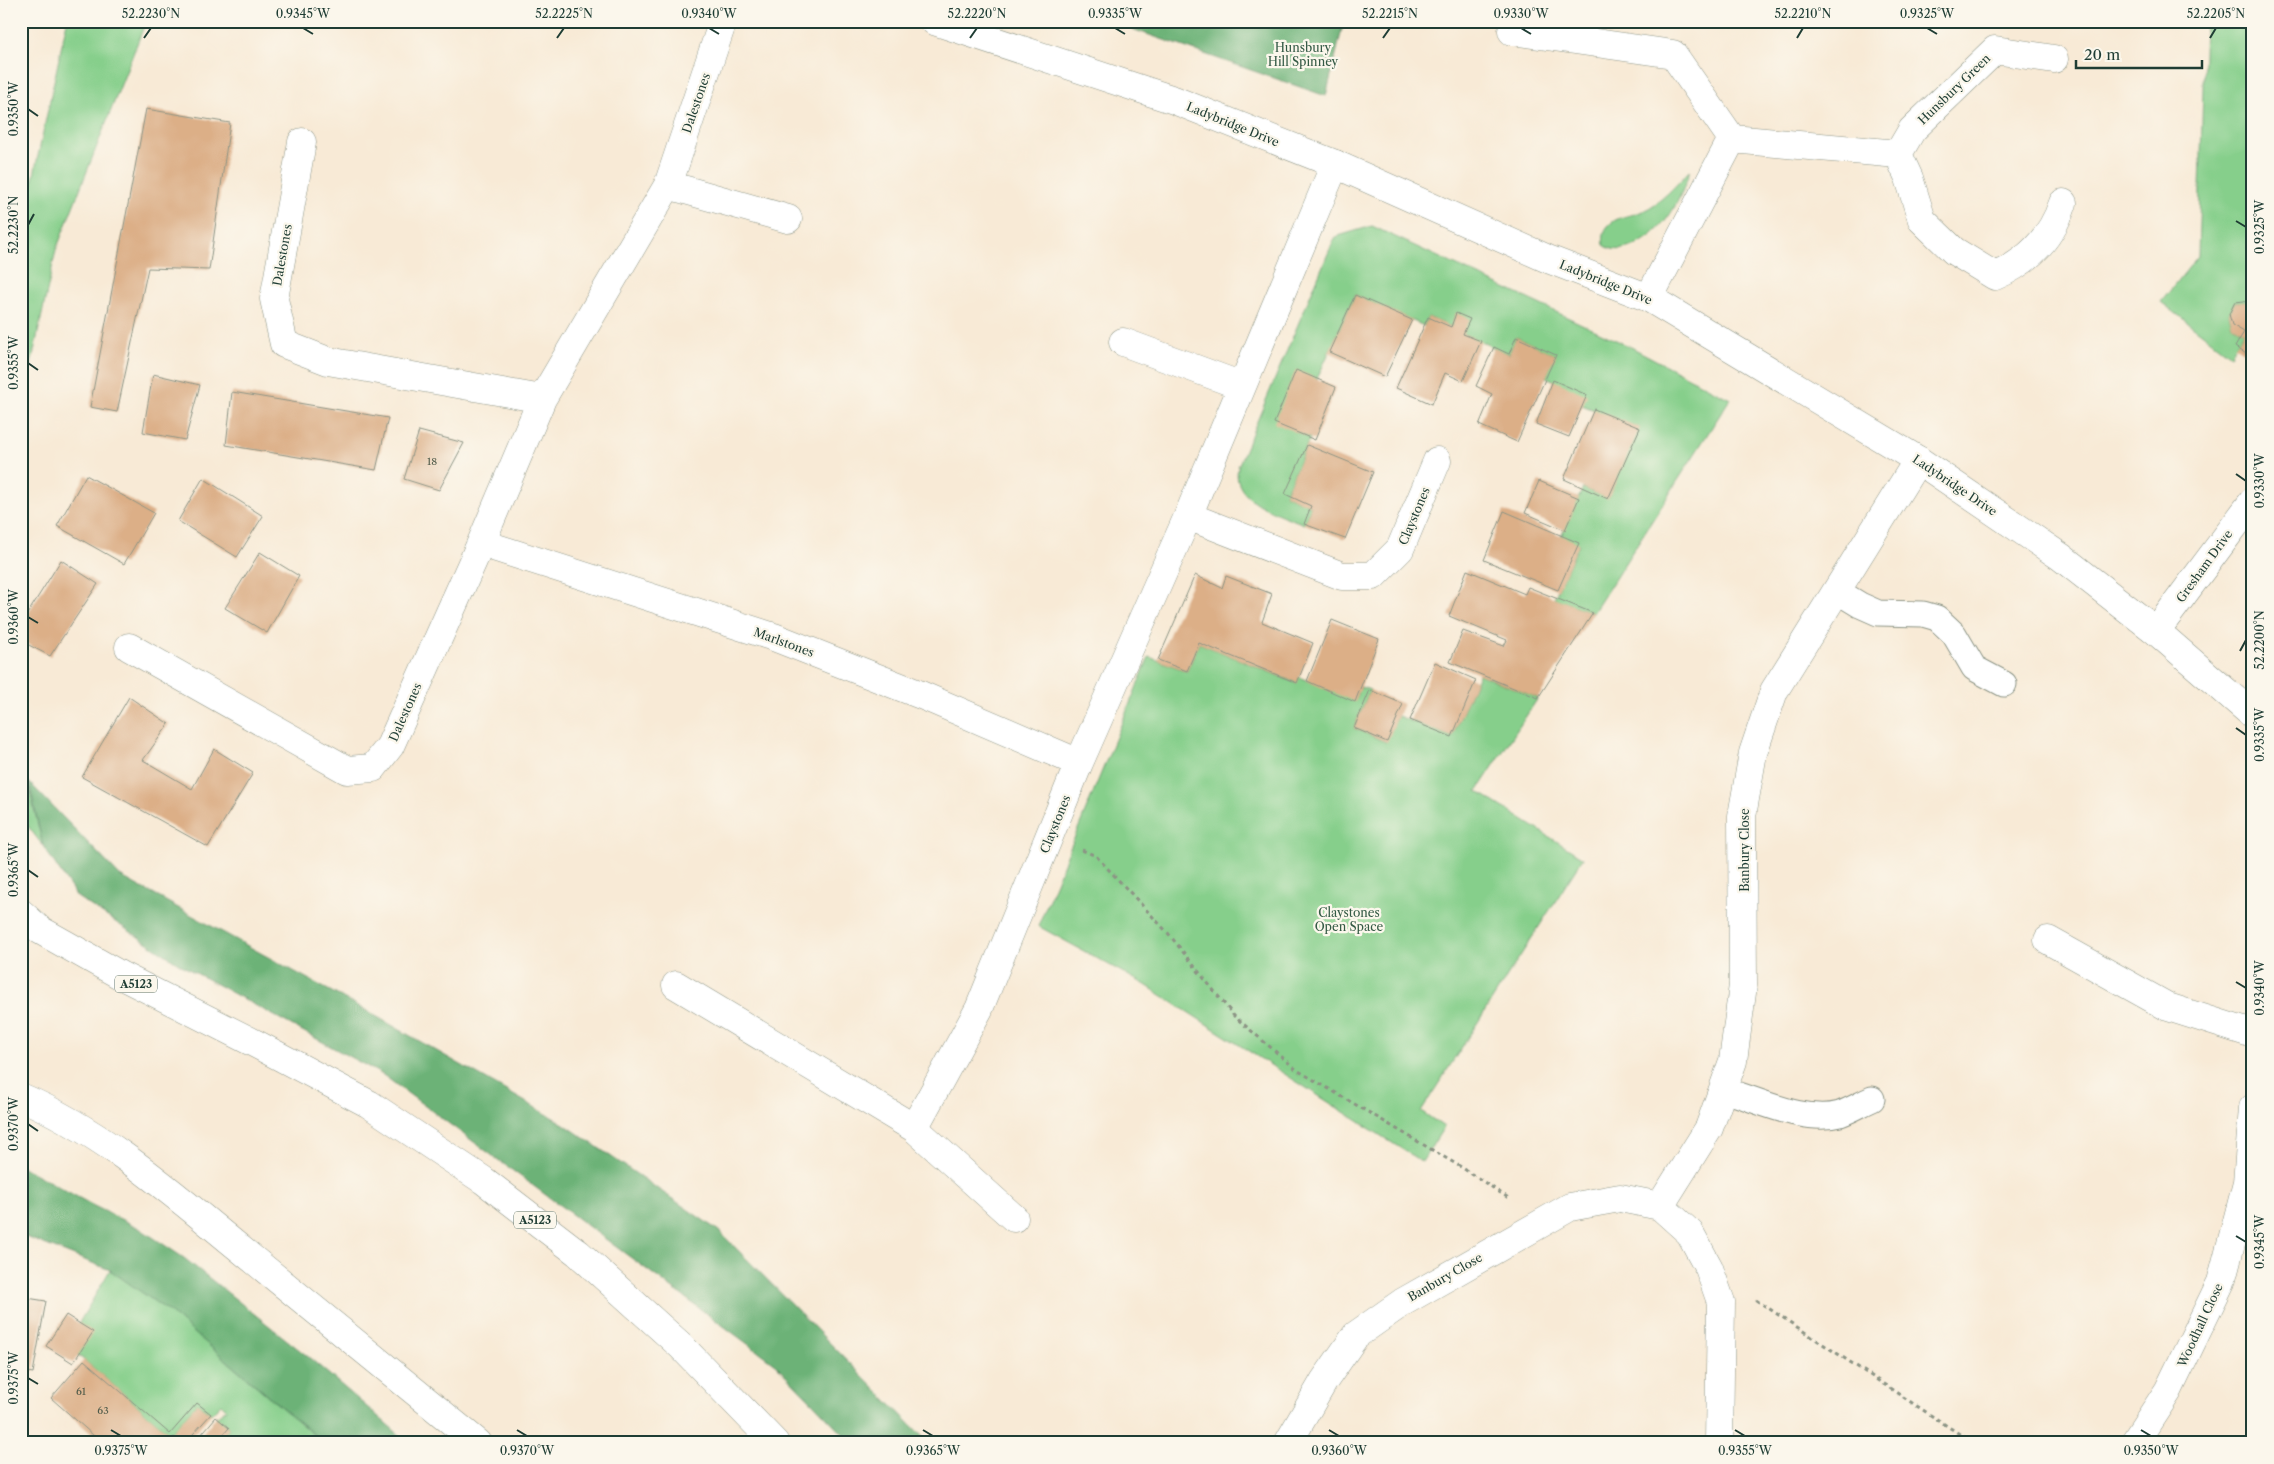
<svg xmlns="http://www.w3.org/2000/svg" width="2274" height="1464" font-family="'Libre Caslon Text',serif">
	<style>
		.green { fill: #86cf8b; stroke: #528660 }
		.forest { fill: #6cb277; stroke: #467856 }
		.building { fill: #dcaf87 }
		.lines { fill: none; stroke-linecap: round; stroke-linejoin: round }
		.lane-casing { stroke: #8c9485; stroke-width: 27 }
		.street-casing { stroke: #8c9485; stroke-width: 29 }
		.secondary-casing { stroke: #8c9485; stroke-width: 29 }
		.highway-casing { stroke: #8c9485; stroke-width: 29 }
		.path { stroke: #8c9485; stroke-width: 3; stroke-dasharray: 4 4; stroke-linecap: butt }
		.lane { stroke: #fff; stroke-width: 25 }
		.street { stroke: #fff; stroke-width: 28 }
		.secondary { stroke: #fff; stroke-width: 28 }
		.highway { stroke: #fff; stroke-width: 28 }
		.ticks { fill: none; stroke: #1f3d34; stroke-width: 2 }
		.labels { text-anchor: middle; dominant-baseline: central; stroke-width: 4.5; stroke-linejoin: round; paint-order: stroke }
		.number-label { font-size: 10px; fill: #4e5a49 }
		.shield { fill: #fbf7ec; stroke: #61756b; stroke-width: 1 }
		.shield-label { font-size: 11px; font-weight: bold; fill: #1f3d34 }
		.park-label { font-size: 12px; fill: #345a45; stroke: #fbf7ec }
		.street-label { font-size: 12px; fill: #1f3d34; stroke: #fbf7ec }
		.neatline { fill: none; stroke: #1f3d34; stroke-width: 2 }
		.ticks-label { font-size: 12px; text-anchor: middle; fill: #1f3d34 }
	</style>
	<rect width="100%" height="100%" fill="#fbf7ec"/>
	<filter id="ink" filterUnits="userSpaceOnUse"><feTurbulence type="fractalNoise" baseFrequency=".02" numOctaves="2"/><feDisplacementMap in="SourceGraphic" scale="10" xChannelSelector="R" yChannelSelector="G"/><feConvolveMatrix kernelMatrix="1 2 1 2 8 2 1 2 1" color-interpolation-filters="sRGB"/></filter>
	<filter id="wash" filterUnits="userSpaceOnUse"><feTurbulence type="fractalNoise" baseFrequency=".0096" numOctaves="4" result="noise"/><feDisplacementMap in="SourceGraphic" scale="20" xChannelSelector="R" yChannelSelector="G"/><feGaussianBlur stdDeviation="1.12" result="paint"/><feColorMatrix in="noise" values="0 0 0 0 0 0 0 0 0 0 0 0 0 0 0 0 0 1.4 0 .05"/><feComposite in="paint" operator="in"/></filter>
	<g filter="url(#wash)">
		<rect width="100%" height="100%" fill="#f8ead6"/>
		<path class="green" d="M67,21h79l-90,229 -35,161v-176z
			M2205,21h48v196l-6,31 6,2v55l-9,-4 -9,1 -6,12 3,11 12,7 -14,23 -69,-53 37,-46z
			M1690,170c-10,31 -25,63 -57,76 -10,4 -20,6 -29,-1 -1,-7 -1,-13 4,-19 8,-10 24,-10 35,-15 18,-8 34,-27 47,-41z
			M1372,226l259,121 99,52 -137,214 -39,-15 25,-54 -18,-8 22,-48 25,10 31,-70 -57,-23 -29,-25 -7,-3 9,-22 -39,-18 -7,17 -46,-20 -7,-20 -5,13 -23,-10 -4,9 -69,-31 -38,84 -42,43 35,16 -25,56 26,12 -7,18c-26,-11 -77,-24 -65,-60l96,-227z
			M1199,643l97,40 3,-6 56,24 6,-14 9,3 -16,38 32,14 12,-26 54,21 27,-63 59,24 -61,93 106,67 -162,253 23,16 -22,35 -278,-178 -106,-58 111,-269 38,14z
			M21,755l22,91 -22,-29z
			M110,1270l61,43 152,130h-107l13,-15 -13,-11 10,-8 -5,-5 -10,10 -14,-11 -27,31 -92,-79 1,-32z"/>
		<path class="forest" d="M1109,21h235l-18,75z
			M29,782l91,94 254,139 190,109 155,107 210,212h-77l-77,-79 -392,-289 -200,-109 -106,-69 -34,-51z
			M21,1166l73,40 45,22 45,30 127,101 98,84h-85l-153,-130 -61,-43 -89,-35z"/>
		<g id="blocks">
			<path class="building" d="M146,109l84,14 -21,147 -61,-2 -31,144 -27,-5z
				M2252,218h1v32l-6,-2z
				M1355,295l57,25 -27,57 -56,-25z
				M2244,301l9,4v53l-18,-11 9,-15 -12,-7 -3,-11 6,-12z
				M1456,313l14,6 -7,15 18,7 -18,40 -18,-8 -13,31 -36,-16 32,-71 23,10z
				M1516,337l40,18 -39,87 -38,-17 13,-31 -16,-8 18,-39 15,7z
				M1296,370l40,17 -21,53 -41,-17z
				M153,374l47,11 -15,55 -42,-8z
				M1553,380l34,15 -18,42 -33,-13z
				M232,392l156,26 -12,52 -150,-25z
				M1594,409l46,19 -32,71 -44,-20z
				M419,431l45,12 -25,47 -35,-11z
				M1307,445l66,27 -28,67 -41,-15 7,-18 -26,-12z
				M86,475l68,38 -30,51 -67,-38z
				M203,478l60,38 -26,41 -59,-36z
				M1539,481l40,17 -14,32 -40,-17z
				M1504,511l75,32 -21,47 -74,-30z
				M260,552l39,24 -32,57 -42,-25z
				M61,560l37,24 -48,72 -29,-15v-17z
				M1467,570l58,24 3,-7 65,26 -55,85 -88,-36 13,-31 41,15 3,-6 -58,-24z
				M1195,575l27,13 4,-12 46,18 -10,28 51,21 -16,40 -98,-40 -12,28 -29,-11z
				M1332,620l47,19 -24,63 -48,-21z
				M1435,662l41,18 -24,57 -42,-17z
				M1370,690l33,14 -16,38 -33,-14z
				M129,697l40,27 -26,36 49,29 22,-40 39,24 -45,74 -126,-70z
				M21,1297l25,4 -13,72 -12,-2z
				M66,1315l27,17 -20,31 -27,-17z
				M84,1360l86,74 27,-31 14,11 -26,29h-5l-6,-6 -5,6h-67l-51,-45z
				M216,1417l13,11 -13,15h-22z"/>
		</g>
	</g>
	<g filter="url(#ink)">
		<use href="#blocks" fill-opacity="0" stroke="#8c9485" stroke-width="1"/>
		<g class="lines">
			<g class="lane-casing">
				<path id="lane" d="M1837,591l23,14 18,8 45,1 14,4 17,16 20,34 30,16
					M1723,1090c35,9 80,34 117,24 11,-4 21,-10 32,-15"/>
			</g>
			<g class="street-casing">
				<path id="street" d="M1512,31l161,23 59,85 166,15
					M2054,59l-59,-9 -83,80 -14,24 11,24 13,42 32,31 41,25c33,-14 56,-37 68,-73
					M302,142l-28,157 10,45 44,17 214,38
					M668,185l120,34
					M1649,298l83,-159
					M1123,342l119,44
					M1188,516l154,60h31l27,-27 37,-88
					M481,543l293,94 147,58 158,68
					M2156,631l97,-130
					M129,647l218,123 26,-2 17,-22 91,-203 61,-144 126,-214 55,-164
					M2048,940l120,67 85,27
					M676,985l238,143 100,90
					M914,1128l65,-119 100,-246 109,-247 147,-352
					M1288,1443l36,-62 32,-46 47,-33 167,-95 50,-9 40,8
					M1719,1443l2,-141 -12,-34 -19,-35 -30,-27 49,-78 24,-67 10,-76 -1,-169 11,-63 21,-62 144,-231
					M2134,1443l34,-52 53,-109 26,-99 6,-75"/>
			</g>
			<g class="secondary-casing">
				<path id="secondary" d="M934,21l240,79 161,64 213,95 101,39 269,162 143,97 95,74 97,84"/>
			</g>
			<g class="highway-casing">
				<path id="highway" d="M21,913l19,17 80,45 138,70 111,59 114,76 95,73 102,92 95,98
					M21,1097c81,34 150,95 217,150 80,65 160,130 240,196"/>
			</g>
			<path class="path" d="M1082,850l14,6 72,77 66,83 63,54 164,97 49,32
				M1756,1300l217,143"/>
			<use href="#lane" class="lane"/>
			<use href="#street" class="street"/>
			<use href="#secondary" class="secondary"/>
			<use href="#highway" class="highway"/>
		</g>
	</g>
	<path class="ticks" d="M303,28l10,6M709,28l10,6M1115,28l10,6M1521,28l10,6M1927,28l10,6M144,38l7,-10M557,38l7,-10M970,38l7,-10M1383,38l7,-10M1797,38l6,-10M2210,38l6,-10M28,109l10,7M2236,221l10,6M28,225l6,-11M28,363l10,7M2236,474l10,7M28,617l10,6M2240,651l6,-11M2236,728l10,7M28,870l10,7M2236,982l10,6M28,1124l10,7M2236,1236l10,6M28,1378l10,6M111,1430l10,6M517,1430l10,6M923,1430l10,6M1329,1430l10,6M1735,1430l10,6M2141,1430l10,6"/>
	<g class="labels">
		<g class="number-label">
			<text x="432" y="461">18</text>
			<text x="81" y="1391">61</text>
			<text x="103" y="1410">63</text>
		</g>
		<g class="shield">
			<rect x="115" y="975.5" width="42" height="17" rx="4"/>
			<rect x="514" y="1211.5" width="42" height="17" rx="4"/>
		</g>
		<g class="shield-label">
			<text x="136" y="984">A5123</text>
			<text x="535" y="1220">A5123</text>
		</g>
		<g class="park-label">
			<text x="1303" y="47">Hunsbury<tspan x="1303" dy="14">Hill Spinney</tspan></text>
			<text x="1349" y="912">Claystones<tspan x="1349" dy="14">Open Space</tspan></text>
		</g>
		<g class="street-label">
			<text transform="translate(1954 89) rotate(-44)">Hunsbury Green</text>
			<text transform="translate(696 103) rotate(-71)">Dalestones</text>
			<text transform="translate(1233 124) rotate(22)">Ladybridge Drive</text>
			<text transform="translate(282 255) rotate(-80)">Dalestones</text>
			<text transform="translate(1606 282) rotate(22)">Ladybridge Drive</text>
			<text transform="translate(1955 485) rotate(34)">Ladybridge Drive</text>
			<text transform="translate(1414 516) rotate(-67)">Claystones</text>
			<text transform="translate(2204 566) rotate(-54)">Gresham Drive</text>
			<text transform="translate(784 642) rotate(20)">Marlstones</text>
			<text transform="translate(405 712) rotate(-66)">Dalestones</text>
			<text transform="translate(1055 824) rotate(-68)">Claystones</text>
			<text transform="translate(1744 850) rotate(-90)">Banbury Close</text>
			<text transform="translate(1445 1277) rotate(-30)">Banbury Close</text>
			<text transform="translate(2200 1325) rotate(-65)">Woodhall Close</text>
		</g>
	</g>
	<rect width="2274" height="1464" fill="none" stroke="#fbf7ec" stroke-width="55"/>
	<path d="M2076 60v8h126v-8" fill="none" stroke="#1f3d34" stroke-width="2.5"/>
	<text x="2084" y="60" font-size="15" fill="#1f3d34" stroke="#fbf7ec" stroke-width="4" paint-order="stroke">20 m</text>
	<rect x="28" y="28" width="2218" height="1408" class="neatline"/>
	<g class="ticks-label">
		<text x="151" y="18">52.2230°N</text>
		<text x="303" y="18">0.9345°W</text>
		<text x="564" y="18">52.2225°N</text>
		<text x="709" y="18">0.9340°W</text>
		<text x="977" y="18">52.2220°N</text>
		<text x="1115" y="18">0.9335°W</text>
		<text x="1390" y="18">52.2215°N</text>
		<text x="1521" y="18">0.9330°W</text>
		<text x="1803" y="18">52.2210°N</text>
		<text x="1927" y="18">0.9325°W</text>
		<text x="2216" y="18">52.2205°N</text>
		<text transform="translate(14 109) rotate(-90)" y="4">0.9350°W</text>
		<text transform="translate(14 225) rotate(-90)" y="4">52.2230°N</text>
		<text transform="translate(2260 227) rotate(-90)" y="4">0.9325°W</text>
		<text transform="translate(14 363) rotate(-90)" y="4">0.9355°W</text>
		<text transform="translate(2260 481) rotate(-90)" y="4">0.9330°W</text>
		<text transform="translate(14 617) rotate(-90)" y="4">0.9360°W</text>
		<text transform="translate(2260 640) rotate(-90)" y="4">52.2200°N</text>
		<text transform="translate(2260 735) rotate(-90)" y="4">0.9335°W</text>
		<text transform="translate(14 870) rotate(-90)" y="4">0.9365°W</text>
		<text transform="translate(2260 988) rotate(-90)" y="4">0.9340°W</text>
		<text transform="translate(14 1124) rotate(-90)" y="4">0.9370°W</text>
		<text transform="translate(2260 1242) rotate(-90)" y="4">0.9345°W</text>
		<text transform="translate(14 1378) rotate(-90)" y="4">0.9375°W</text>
		<text x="121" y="1455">0.9375°W</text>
		<text x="527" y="1455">0.9370°W</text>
		<text x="933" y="1455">0.9365°W</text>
		<text x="1339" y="1455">0.9360°W</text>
		<text x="1745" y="1455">0.9355°W</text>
		<text x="2151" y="1455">0.9350°W</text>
	</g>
</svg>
